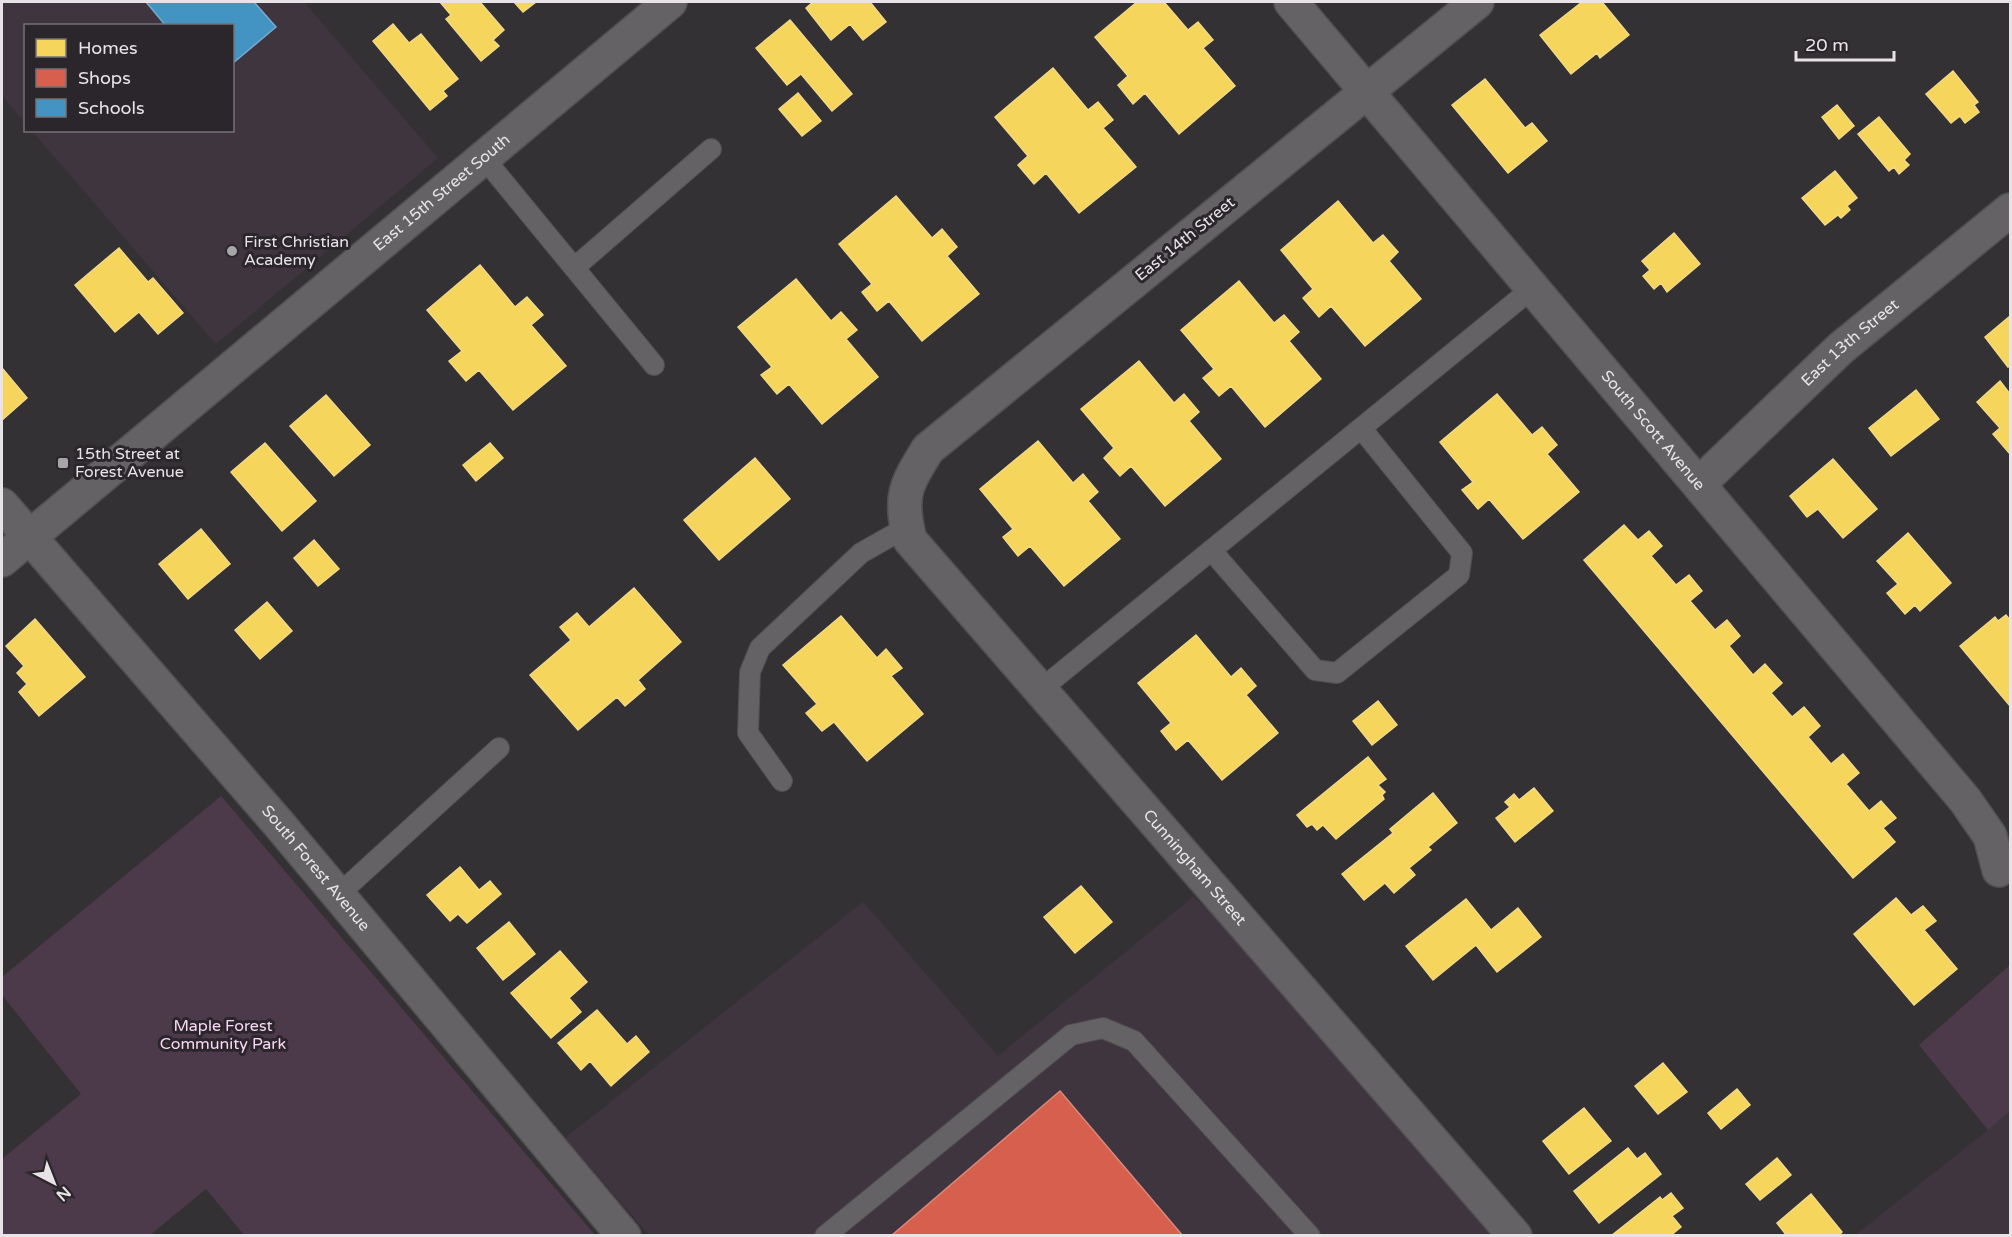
<svg xmlns="http://www.w3.org/2000/svg" width="2012" height="1237" font-family="'Varela Round',sans-serif">
	<style>
		.built { fill: #3f353e }
		.green { fill: #4c394a }
		.homes { fill: #f6d55c; stroke: #f2d985; stroke-width: 1.5 }
		.shops { fill: #d6604d; stroke: #db877b; stroke-width: 1.5 }
		.schools { fill: #4393c3; stroke: #74abce; stroke-width: 1.5 }
		.lines { fill: none; stroke-linecap: round; stroke-linejoin: round }
		.service-casing { stroke: #504e50; stroke-width: 22 }
		.minor-casing { stroke: #504e50; stroke-width: 36 }
		.service { stroke: #646264; stroke-width: 20 }
		.minor { stroke: #646264; stroke-width: 33 }
		.poi-dot { fill: #a8a5a8; stroke: #2b262b; stroke-width: 2 }
		.labels { text-anchor: middle; dominant-baseline: central; stroke-width: 6; stroke-linejoin: round; paint-order: stroke }
		.street-label { font-size: 16px; fill: #e7e3e6; stroke: #2b262b }
		.poi-label { font-size: 16px; fill: #e7e3e6; stroke: #2b262b; text-anchor: start }
		.park-label { font-size: 16px; fill: #fad6f5; stroke: #2b262b }
	</style>
	<rect width="100%" height="100%" fill="#343134"/>
	<path class="built" d="M2,2h302l134,156 -222,186 -184,-213 200,-1v-104h-206l-1,97 -23,-28z
		M1193,897l42,34 261,304h-847l-84,-97 298,-236 135,154z
		M2010,1111v124l-156,1 134,-106z"/>
	<path class="green" d="M221,796l374,439h-351l-38,-46 -56,46h-148v-76l79,-65 -79,-99v-18z
		M2010,965v146l-22,19 -69,-85z"/>
	<path class="homes" d="M440,2h40l24,28 -11,10 6,6 -18,15 -35,-42 5,-4z
		M514,2h22l-13,10z
		M813,2h57l16,20 -23,18 -13,-16 -19,16 -25,-32z
		M1137,2h27l24,28 10,-8 15,18 -10,8 32,38 -56,48 -34,-41 -12,11 -15,-19 10,-9 -33,-39z
		M1582,2h20l27,33 -29,23 -3,-5 -26,21 -31,-39z
		M790,20l62,74 -20,17 -31,-37 -14,11 -31,-37z
		M393,24l16,19 12,-9 37,45 -15,12 4,5 -17,14 -57,-69z
		M1053,68l35,42 10,-8 15,18 -10,8 33,39 -57,46 -33,-40 -12,11 -16,-19 10,-9 -33,-39z
		M1953,71l25,31 -4,3 5,7 -14,11 -5,-7 -9,7 -25,-29z
		M1485,79l40,49 7,-5 15,18 -39,32 -56,-68z
		M798,93l23,28 -19,15 -23,-27z
		M1837,105l17,21 -15,13 -17,-22z
		M1879,117l31,37 -6,6 5,5 -10,9 -5,-7 -5,4 -31,-37z
		M1835,171l22,27 -10,8 3,4 -9,8 -3,-3 -13,10 -23,-27z
		M896,196l36,42 10,-9 15,18 -10,9 32,38 -57,47 -33,-40 -12,10 -15,-19 10,-8 -33,-40z
		M1338,201l35,42 10,-8 15,17 -9,9 32,38 -56,47 -34,-40 -12,11 -16,-19 10,-9 -32,-39z
		M1674,233l26,31 -33,28 -6,-9 -7,6 -11,-13 7,-6 -8,-9z
		M119,248l29,34 5,-4 30,35 -25,21 -19,-22 -24,20 -40,-47z
		M480,265l35,42 12,-10 16,18 -12,10 35,41 -53,44 -34,-40 -13,11 -17,-20 13,-10 -35,-41z
		M796,279l35,42 10,-9 16,18 -11,9 32,38 -56,47 -33,-40 -12,10 -16,-19 11,-8 -34,-40z
		M1239,281l35,42 10,-8 15,17 -10,9 32,38 -56,48 -34,-41 -12,10 -16,-18 11,-9 -33,-39z
		M2010,316v49l-2,2 -23,-30z
		M1139,361l35,42 10,-9 15,18 -10,9 32,38 -56,47 -34,-40 -11,10 -16,-18 10,-10 -33,-39z
		M2,368l25,30 -25,22z
		M2000,381l10,13v60l-17,-20 7,-6 -23,-26z
		M1916,390l23,29 -48,37 -22,-28z
		M1497,394l35,41 10,-8 15,18 -10,9 32,38 -56,47 -34,-40 -11,10 -16,-19 11,-8 -33,-40z
		M326,395l44,50 -36,31 -44,-50z
		M1038,441l35,42 10,-9 15,18 -10,9 32,38 -56,47 -34,-40 -12,10 -15,-19 10,-8 -33,-40z
		M265,443l51,58 -34,30 -51,-59z
		M490,443l13,15 -27,23 -13,-16z
		M755,458l35,41 -71,61 -35,-40z
		M1833,459l44,50 -34,29 -25,-29 -11,8 -17,-21z
		M1624,525l14,15 11,-9 13,15 -11,10 25,29 13,-10 13,16 -12,10 25,29 12,-10 13,16 -11,10 24,29 12,-11 17,19 -11,10 21,24 12,-10 16,19 -12,11 23,27 12,-10 16,19 -13,11 23,27 12,-10 15,17 -13,10 12,14 -42,36 -269,-318z
		M201,529l29,35 -42,35 -29,-35z
		M1908,533l43,50 -31,28 -5,-6 -10,9 -18,-21 11,-9 -21,-23z
		M314,540l25,29 -21,17 -24,-28z
		M634,588l47,54 -43,38 7,9 -20,17 -8,-9 -39,33 -48,-55 41,-35 -11,-13 17,-14 12,14z
		M267,602l25,29 -32,28 -25,-29z
		M2006,615l4,5v86l-50,-60 35,-29 3,4z
		M841,616l36,42 9,-9 16,19 -11,8 32,38 -56,47 -33,-39 -12,9 -16,-18 11,-9 -34,-39z
		M35,619l50,58 -46,39 -20,-24 8,-8 -10,-11 7,-7 -18,-20z
		M1196,635l35,42 10,-9 15,18 -10,9 32,38 -56,47 -34,-40 -12,10 -15,-19 10,-8 -33,-40z
		M1378,701l19,24 -25,20 -19,-24z
		M1368,757l18,22 -8,6 7,7 -3,3 2,4 -48,40 -13,-14 -6,5 -5,-6 -5,3 -10,-12z
		M1534,788l19,23 -38,31 -19,-24 14,-11 -5,-5 9,-8 5,6z
		M1433,793l24,30 -29,24 3,3 -22,18 6,7 -21,18 -9,-10 -21,17 -22,-26 51,-41 -3,-4z
		M460,867l19,23 11,-9 11,13 -34,29 -9,-9 -8,7 -23,-26z
		M1081,886l31,36 -37,31 -31,-36z
		M1896,898l15,17 12,-9 13,15 -12,9 33,39 -43,36 -60,-71z
		M1466,899l25,31 27,-22 23,29 -44,35 -21,-27 -43,35 -27,-34z
		M509,922l26,32 -32,26 -26,-32z
		M560,951l27,31 -18,16 12,14 -30,26 -40,-45z
		M597,1010l30,34 9,-8 13,16 -38,34 -21,-25 -9,9 -23,-27z
		M1663,1063l24,29 -29,22 -23,-28z
		M1737,1089l13,16 -29,24 -13,-16z
		M1584,1108l27,33 -42,33 -26,-33z
		M1628,1148l9,11 8,-6 16,21 -62,49 -25,-32z
		M1777,1158l14,17 -31,25 -14,-16z
		M1671,1193l12,15 -11,8 9,11 -11,9h-59l49,-39 2,3z
		M1811,1194l31,38 -4,4h-51l-10,-13z"/>
	<path class="shops" d="M1060,1091l123,145h-292z"/>
	<path class="schools" d="M146,2h108l22,25 -44,37v-38h-66z"/>
	<g class="lines">
		<g class="service-casing">
			<path id="service" d="M483,157l171,208
				M574,268l137,-119
				M1211,550l104,120 22,3 122,-98 3,-22 -101,-125
				M1040,690l494,-403
				M782,781l-34,-48 2,-61 10,-24 101,-95 46,-26
				M338,895l161,-147
				M825,1236l246,-201 32,-7 31,13 176,195"/>
		</g>
		<g class="minor-casing">
			<g id="minor">
				<path id="s1" d="M1291,2l674,798 25,36 9,34"/>
				<path id="s2" d="M1477,2l-549,447c-23,37 -29,47 -18,91l605,696"/>
				<path id="s3" d="M1699,484l142,-136 169,-138"/>
				<path id="s4" d="M2,505l276,318 346,413"/>
				<path id="s5" d="M2,560l668,-558"/>
			</g>
		</g>
		<use href="#service" class="service"/>
		<use href="#minor" class="minor"/>
	</g>
	<g class="poi-dot">
		<circle cx="232" cy="251" r="6"/>
		<rect x="57" y="457" width="12" height="12" rx="3"/>
	</g>
	<g class="labels">
		<g class="street-label">
			<text stroke="none"><textPath href="#s5" startOffset="573">East 15th Street South</textPath></text>
			<text transform="translate(1185 239) rotate(-39)">East 14th Street</text>
			<text stroke="none"><textPath href="#s3" startOffset="207">East 13th Street</textPath></text>
			<text stroke="none"><textPath href="#s1" startOffset="561">South Scott Avenue</textPath></text>
			<text stroke="none"><textPath href="#s4" startOffset="480">South Forest Avenue</textPath></text>
			<text stroke="none"><textPath href="#s2" startOffset="1239">Cunningham Street</textPath></text>
		</g>
		<g class="poi-label">
			<text x="244" y="242">First Christian<tspan x="244" dy="18">Academy</tspan></text>
			<text x="75" y="454">15th Street at<tspan x="75" dy="18">Forest Avenue</tspan></text>
		</g>
		<g class="park-label">
			<text x="223" y="1026">Maple Forest<tspan x="223" dy="18">Community Park</tspan></text>
		</g>
	</g>
	<rect width="2012" height="1237" fill="none" stroke="#e7e3e6" stroke-width="6"/>
	<rect x="24" y="24" width="210" height="108" fill="#2b262b" stroke="#767276" stroke-width="1.5"/>
	<rect x="36" y="39" width="30" height="18" fill="#f6d55c" stroke="#767276" stroke-width="1.5"/>
	<text x="78" y="54" font-size="18" fill="#e7e3e6">Homes</text>
	<rect x="36" y="69" width="30" height="18" fill="#d6604d" stroke="#767276" stroke-width="1.5"/>
	<text x="78" y="84" font-size="18" fill="#e7e3e6">Shops</text>
	<rect x="36" y="99" width="30" height="18" fill="#4393c3" stroke="#767276" stroke-width="1.5"/>
	<text x="78" y="114" font-size="18" fill="#e7e3e6">Schools</text>
	<g transform="translate(54 1183) rotate(138)" stroke="#2b262b" stroke-width="4.5" paint-order="stroke">
	<path d="M0-4.5L10 22L0 15L-10 22Z" fill="#e7e3e6"/>
	<text y="-9" font-size="16" font-weight="bold" text-anchor="middle" fill="#e7e3e6">N</text>
	</g>
	<path d="M1796 51v9h98v-9" fill="none" stroke="#e7e3e6" stroke-width="3"/>
	<text x="1805" y="51" font-size="18" fill="#e7e3e6" stroke="#2b262b" stroke-width="4.5" paint-order="stroke">20 m</text>
</svg>
